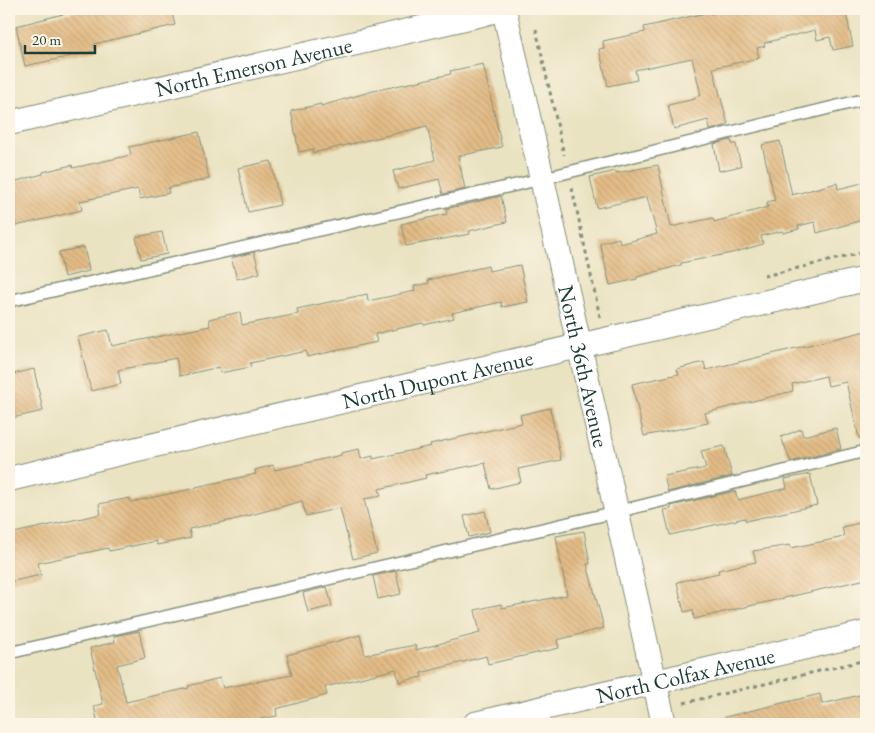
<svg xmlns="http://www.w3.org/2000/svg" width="875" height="733" font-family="'EB Garamond',serif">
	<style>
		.building { fill: url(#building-back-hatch) }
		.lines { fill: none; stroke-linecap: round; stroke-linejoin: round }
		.service-casing { stroke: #84907b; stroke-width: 14 }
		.minor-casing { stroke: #84907b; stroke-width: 26 }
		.path { stroke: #84907b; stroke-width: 3; stroke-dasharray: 4 4; stroke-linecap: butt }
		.service { stroke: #fff; stroke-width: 11 }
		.minor { stroke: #fff; stroke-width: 24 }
		.labels { text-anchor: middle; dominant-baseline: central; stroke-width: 4; stroke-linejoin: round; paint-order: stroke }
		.street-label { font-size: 22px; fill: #1f3d34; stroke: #fcf5e5 }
	</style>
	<defs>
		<pattern id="building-back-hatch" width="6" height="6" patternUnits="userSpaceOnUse" patternTransform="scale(1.25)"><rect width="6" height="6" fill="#e3bc86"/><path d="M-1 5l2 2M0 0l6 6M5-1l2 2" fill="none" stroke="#c2a274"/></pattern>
	</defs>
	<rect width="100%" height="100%" fill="#fcf5e5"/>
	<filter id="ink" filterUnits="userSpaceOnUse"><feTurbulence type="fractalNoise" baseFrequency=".02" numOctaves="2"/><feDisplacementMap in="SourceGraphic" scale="10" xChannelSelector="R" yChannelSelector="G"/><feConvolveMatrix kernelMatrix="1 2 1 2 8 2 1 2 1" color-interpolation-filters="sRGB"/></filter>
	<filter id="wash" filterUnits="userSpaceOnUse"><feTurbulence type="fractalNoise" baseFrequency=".0096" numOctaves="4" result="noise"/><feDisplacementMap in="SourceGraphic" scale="20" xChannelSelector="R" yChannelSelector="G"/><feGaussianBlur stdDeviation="1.12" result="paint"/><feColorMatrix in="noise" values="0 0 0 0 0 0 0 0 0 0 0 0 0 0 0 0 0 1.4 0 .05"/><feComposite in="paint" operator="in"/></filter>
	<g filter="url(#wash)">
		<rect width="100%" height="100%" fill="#eae3c2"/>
		<g id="blocks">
			<path class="building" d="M83,9h88l4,16 -81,19 1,7 -70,15 -9,-40z
				M732,9h113l8,37 -20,4 -3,-13 -13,3 -2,-10 -51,13 1,3 -8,2 2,10 -46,10 15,57 -18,5 -2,-10 -34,9 -6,-24 27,-6v-2l6,-2 -9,-37 -57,12 2,10 -29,6 -9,-37 5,-1 -1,-7 42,-9 -1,-5 66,-15v2z
				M483,64l19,83 -44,9 7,33 -22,5 -4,-15 -41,10 -5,-18 42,-11 -8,-34 -114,27v-4l-14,3 -8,-41 30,-7v2l52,-15 78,-17 -1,-3z
				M199,132l10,47 -41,9 1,5 -29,6 -2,-10 -58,12 2,9 -66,16 -7,-31v-12l34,-9v-2l29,-7 1,3 58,-13 -2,-8z
				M731,140l1,4h4l5,22 -22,5 -5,-27z
				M780,141l12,54 45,-12 1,6 28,-7v37l-49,14 -2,-11 -17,4 1,3 -16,4 -1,-2 -21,5 2,8 -31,9 -51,10v2l-44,12v2l-27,6 -10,-42 19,-5 1,6 37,-10 -10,-37 -50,11 -7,-31 26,-6v2l42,-8 13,62 42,-9 1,4 54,-15 -1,-5 8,-2 -13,-55z
				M271,161l9,44 -32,7 -10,-44z
				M501,196l6,26 -38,9 1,3 -64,12 -5,-22 46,-10 -1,-5z
				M162,232l5,22 -26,5 -5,-22z
				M84,247l5,24 -25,6 -5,-25z
				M254,252l6,21 -23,6 -6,-21z
				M520,265l8,37 -26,5 -1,-5 -49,11 2,5 -30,7 -1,-2 -48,11 2,8 -70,15 -1,-6 -56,12 1,4 -31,6 -1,-6 -39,9 -4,-18 -58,12 3,14 -30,7 -13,-54 30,-7 4,16 98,-20 -1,-7 31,-7 2,13 56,-11 -1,-5 70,-15 1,7 47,-10 -1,-5 15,-3 -1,-3 34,-8 26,-6 1,5z
				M866,331v106l-7,1 -13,-56 -18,4 -2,-10 -34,8 1,7 -88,22 3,10 -64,13 -12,-52 47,-10 -2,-5 27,-7 2,8z
				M34,369l9,42 -31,7 -3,-15v-28z
				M550,408l11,52 -43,9 3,13 -30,7 -6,-26 -60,12 1,3 -47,11 2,7 -17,3 13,54 -24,6 -13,-51 -34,8 -4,-15 -69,19 -44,9 2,9 -34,7 -1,-4 -47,10 -1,-3 -70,15 3,12 -32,7v-48l92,-20 -2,-10 31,-6 1,4 65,-14v-1l60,-13 -1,-4 18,-5 2,5 66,-15v-2l18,-4 2,10 12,-3v3l58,-13 -1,-2 92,-21 -2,-8z
				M836,428l5,21 -50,13 -10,-25 20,-8 2,7z
				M724,446l8,30 -64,16 -4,-16 42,-8 -5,-17z
				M810,474l7,31 -71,16 -1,-3 -75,17 -6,-25 7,-1v-3l64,-15 3,9 49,-12 -2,-9z
				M485,511l5,21 -21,5 -5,-21z
				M864,522l2,11v46l-172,40 -1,-9 -9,2 -7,-30 42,-9 -1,-3 38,-8 -3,-11 37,-6 1,3 48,-10 5,-2 -2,-9z
				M584,531l6,33h-3l17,64 -47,12 2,8 -71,16 -2,-8 -65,17 1,4 -23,5 -3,-13 -71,18 2,8 -51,14 1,7 -44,8h-135l-4,-18 9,-2 -13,-56 25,-6 -1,-6 25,-5 6,27 -28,7 9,37 63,-14 -1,-2 32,-8 3,10 69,-13 -5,-20 73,-20 5,20 50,-10 1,5 64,-17 -5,-23 26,-6 1,4 65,-13 -11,-59z
				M396,571l5,23 -23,5 -5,-23z
				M327,587l5,19 -24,6 -5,-19z
				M820,694l2,10 42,-10 2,11v19h-140l-1,-7z"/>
		</g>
	</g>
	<g filter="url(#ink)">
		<use href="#blocks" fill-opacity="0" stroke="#84907b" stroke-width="1"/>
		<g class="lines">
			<g class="service-casing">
				<path id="service" d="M9,301l511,-117 346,-85
					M9,653l607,-141 250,-61"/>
			</g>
			<g class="minor-casing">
				<g id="minor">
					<path id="s1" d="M504,9l160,715"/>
					<path id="s2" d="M9,123l473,-109 18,-5"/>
					<path id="s3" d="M9,479l857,-200"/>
					<path id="s4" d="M475,724l391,-91"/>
				</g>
			</g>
			<path class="path" d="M536,29l28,126
				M572,188l28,129
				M764,276l102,-24
				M684,703l182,-43"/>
			<use href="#service" class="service"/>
			<use href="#minor" class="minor"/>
		</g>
	</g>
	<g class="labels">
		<g class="street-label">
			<text stroke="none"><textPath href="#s2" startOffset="251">North Emerson Avenue</textPath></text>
			<text stroke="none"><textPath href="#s1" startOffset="366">North 36th Avenue</textPath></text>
			<text stroke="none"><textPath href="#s3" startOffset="440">North Dupont Avenue</textPath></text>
			<text stroke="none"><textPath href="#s4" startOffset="216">North Colfax Avenue</textPath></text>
		</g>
	</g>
	<rect width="875" height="733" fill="none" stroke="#fcf5e5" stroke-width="30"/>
	<path d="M25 45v8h70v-8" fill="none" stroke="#1f3d34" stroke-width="2.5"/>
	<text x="32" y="45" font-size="15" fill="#1f3d34" stroke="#fcf5e5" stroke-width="4" paint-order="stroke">20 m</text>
</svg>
